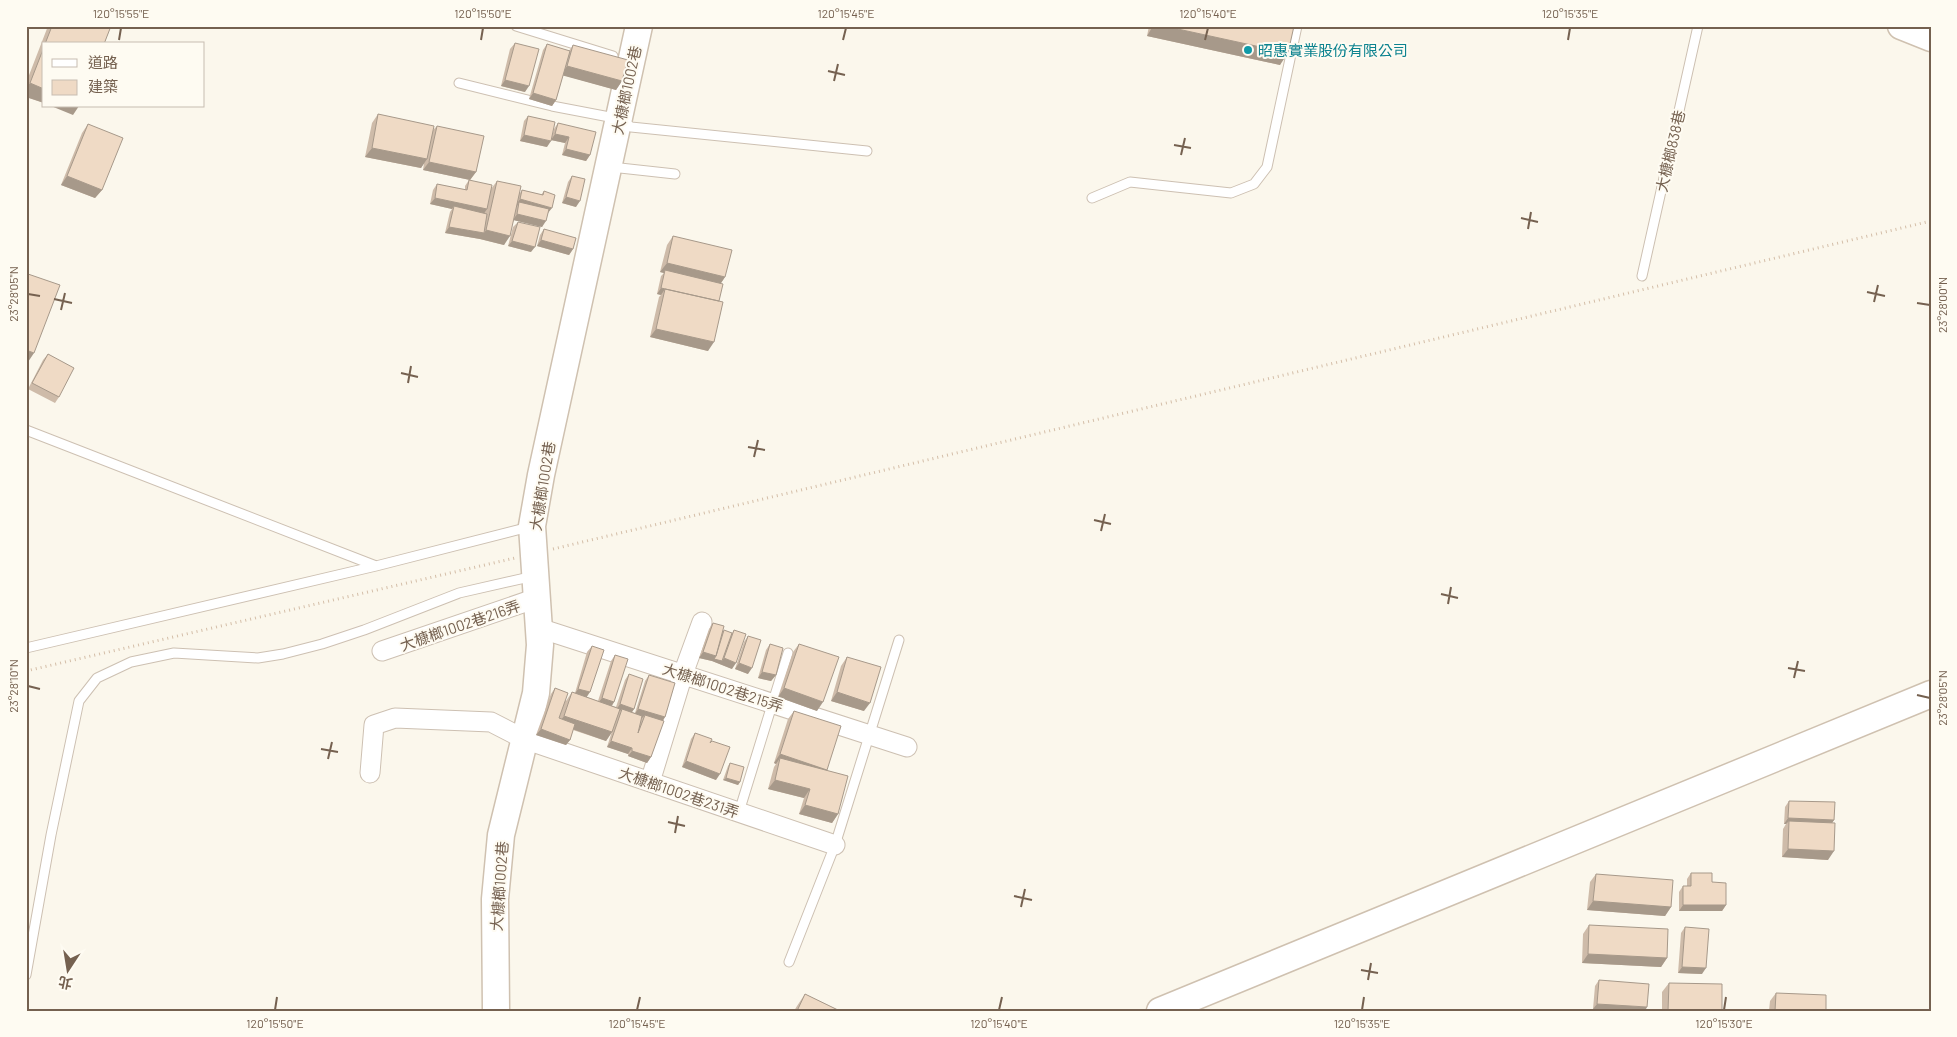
<svg xmlns="http://www.w3.org/2000/svg" width="1957" height="1037" font-family="Barlow,'Noto Sans TC',sans-serif">
	<style>
		.lines { fill: none; stroke-linecap: round; stroke-linejoin: round }
		.lane-casing { stroke: #cdc0b2; stroke-width: 11 }
		.street-casing { stroke: #cdc0b2; stroke-width: 21 }
		.secondary-casing { stroke: #cfc1b0; stroke-width: 29 }
		.path { stroke: #d4bea8; stroke-width: 3; stroke-dasharray: 1 4; stroke-linecap: butt }
		.lane { stroke: #fff; stroke-width: 9 }
		.street { stroke: #fff; stroke-width: 19 }
		.secondary { stroke: #fff; stroke-width: 26 }
		.wall { fill: #cebba9 }
		.shaded-wall { fill: #a7998a }
		.building { fill: #efdac5; stroke: #a7998a }
		.ticks { fill: none; stroke: #756150; stroke-width: 2 }
		.culture-dot { fill: #0f9aa8; stroke: #fefbf2; stroke-width: 2 }
		.labels { text-anchor: middle; dominant-baseline: central; stroke-width: 4; stroke-linejoin: round; paint-order: stroke }
		.culture-label { font-size: 15px; fill: #0d838f; stroke: #fefbf2; text-anchor: start }
		.street-label { font-size: 15px; fill: #756150; stroke: #fefbf2 }
		.neatline { fill: none; stroke: #756150; stroke-width: 2 }
		.ticks-label { font-size: 12px; text-anchor: middle; fill: #756150 }
	</style>
	<rect width="100%" height="100%" fill="#fbf7ec"/>
	<g class="lines">
		<g class="lane-casing">
			<path id="lane" d="M516,26l97,30
				M459,83l93,23 68,13 11,8 236,24
				M611,167l64,7
				M1092,198l38,-16 101,11 23,-9 13,-17 30,-141
				M1642,276l56,-250
				M26,430l350,136
				M26,648l350,-82 153,-39
				M739,812l49,-159
				M789,962l46,-117 64,-205
				M26,975l25,-140 28,-134 18,-23 34,-16 43,-9 84,5 25,-4 39,-10 42,-14 95,-37 75,-17"/>
		</g>
		<g class="street-casing">
			<path id="street" d="M539,628l368,119
				M382,651l155,-53
				M370,773l4,-48 21,-7 96,4 33,17 311,106
				M650,782l33,-108 19,-52"/>
		</g>
		<g class="secondary-casing">
			<path id="secondary" d="M1901,26l30,12
				M496,1011l-1,-112 6,-64 35,-142 4,-48 -8,-119 9,-51 98,-449
				M1160,1011l771,-317"/>
		</g>
		<path class="path" d="M553,549l1378,-328
			M26,671l489,-113"/>
		<use href="#lane" class="lane"/>
		<use href="#street" class="street"/>
		<use href="#secondary" class="secondary"/>
	</g>
	<path class="wall" d="M48,26h63l-7,18h-60v59l-18,-6v-14z
		M1149,26h145l-14,39 -133,-29z
		M515,43l10,49 -24,-6 9,-37z
		M547,44l22,7 4,-6 49,36 -6,9 -53,-15 -7,25 -4,6 -23,-7 14,-49z
		M378,114l54,17 5,-5 39,46 -6,8 -47,-10 1,-7 -3,5 -56,-11 7,-34z
		M528,116l19,31 -27,-6 4,-20z
		M558,123l32,32 -4,6 -24,-6 3,-12 -14,-3 3,-11z
		M88,124l14,66 -7,8 -34,-13 21,-52z
		M572,176l4,31 -14,-4 6,-21z
		M469,180l22,9 6,-8 23,12 2,-3 19,5 3,-4 4,22 -6,14 -28,-7 -10,25 -24,-6 -35,-6 5,-21 2,-3 -22,-5 3,-14 4,-6 28,6v-4z
		M518,222l13,30 -23,-6 5,-19z
		M544,229l29,20 -4,6 -32,-9 3,-11z
		M673,236l52,41 -4,6 -13,68 -58,-14 9,-40 2,-2 -4,-1 4,-18 3,-3 -4,-1 7,-27z
		M48,354l11,43 -4,6 -27,-14 15,-29z
		M713,623l10,8 9,2 2,-3 -2,39 -20,-8 -13,-3 10,-29z
		M748,636v38l-13,-5 9,-27z
		M770,644l6,31 -5,6 -13,-3 8,-28z
		M799,644l18,67 -39,-14 15,-45z
		M592,646l-5,51 11,4 13,-40 4,-6 -1,47 -2,4 4,1 9,-27 4,-6 5,35 -2,3 3,1 10,-32 4,-6 16,42 -2,4 -12,36 -4,6 -19,-7v-2l-21,-7 7,-22 -2,7 -6,9 -33,-11 -3,10 -4,5 -30,-10 15,-41 4,-6 11,13 6,-9 3,1 12,-41z
		M847,657l17,54 -33,-10 10,-35z
		M794,711l32,59 12,44 -6,9 -33,-9 5,-16 -36,-9 6,-22 2,-3 -2,-1 14,-44z
		M695,733l15,10 6,37 -34,-13 9,-28z
		M730,763l10,19 -2,3 -15,-5 5,-14z
		M1789,801l45,19 -2,3 -4,37 -46,-3 1,-28 3,-5h-2l1,-17z
		M1691,873l21,9 14,23 -4,6h-43v-19l4,-6h4v-7z
		M1596,874l75,33 -6,9 -78,-6 3,-28z
		M1589,925l78,33 -6,9 -79,-4 1,-29z
		M1685,927l17,47 -24,-1 3,-40z
		M1599,980l46,31h-33l-19,-2 2,-23z
		M1669,983l53,28h-60v-19z
		M1776,993l50,18h-57l1,-10z
		M805,994l35,17h-46l3,-5z"/>
	<path class="shaded-wall" d="M1153,26h11l124,27 -8,12 -133,-29z
		M567,66l55,15 -6,9 -55,-15z
		M505,80l24,6 -4,6 -24,-6z
		M30,83l14,6v14l-18,-6v-9z
		M533,93l23,7 -4,6 -23,-7z
		M51,106h28l-6,9z
		M555,134l14,3 -4,6 -14,-3z
		M524,135l27,6 -4,6 -27,-6z
		M372,148l55,11 -6,9 -56,-11z
		M566,149l24,6 -4,6 -24,-6z
		M429,162l47,10 -6,8 -47,-10z
		M67,176l35,14 -7,8 -34,-13z
		M566,197l14,4 -4,6 -14,-4z
		M435,198l52,11 -4,6 -29,-9 -2,3 -22,-5z
		M520,199l32,9 -4,5 -29,-11 -2,4 -1,-1z
		M517,214l29,7 -4,6 -29,-7z
		M449,227l35,6 2,-3 24,6 -6,9 -24,-6 -35,-6z
		M541,240l32,9 -4,6 -32,-9z
		M512,241l23,6 -4,5 -23,-6z
		M667,263l58,14 -6,9 -54,-16 -1,3 -4,-1z
		M661,288l4,1 -4,6 -4,-1z
		M656,329l58,13 -6,9 -58,-14z
		M26,350l8,3 -6,9 -2,-1z
		M703,652l13,4 6,5 2,-3 12,5 -4,6 -20,-8 -13,-3z
		M739,663l13,5 -4,6 -13,-5z
		M762,672l14,3 -5,6 -13,-3z
		M784,688l39,14 -6,9 -39,-14z
		M578,689l12,3 -4,6 -12,-3z
		M837,692l33,11 -6,8 -33,-10z
		M602,698l12,4 -4,6 -12,-5z
		M620,704l14,5 -4,6 -8,-6 -2,2 -4,-1z
		M638,709l27,8 -4,6 -16,-8 -3,3 -8,-3z
		M564,716l48,16 -6,9 -48,-17z
		M541,729l29,11 -4,5 -30,-10z
		M611,741l21,7 -4,6 -21,-7z
		M632,751l19,6 -4,6 -19,-7z
		M780,754l47,16 -6,8 -41,-20 -4,6 -2,-1z
		M686,761l34,13 -4,6 -34,-13z
		M726,778l14,4 -2,3 -15,-5z
		M775,780l35,9 -6,9 -36,-9z
		M805,805l33,9 -6,9 -33,-9z
		M1788,818l46,2 -4,6 -41,-5 -3,3h-2z
		M1788,849l46,2 -6,9 -46,-3z
		M1593,901l78,6 -6,9 -78,-6z
		M1683,905h43l-4,6h-43z
		M1588,954l79,4 -6,9 -79,-4z
		M1682,967l24,1 -4,6 -24,-1z
		M1597,1004l50,3 -2,4h-33l-19,-2z"/>
	<path class="building" d="M52,26h59l-7,18h-59z
		M1164,26h130l-6,27z
		M515,43l24,6 -10,37 -24,-6z
		M547,44l23,7 -14,49 -23,-7z
		M573,45l55,15 -6,21 -55,-15z
		M44,47v42l-14,-6z
		M378,114l56,12 -7,33 -55,-11z
		M528,116l27,6 -4,19 -27,-6z
		M558,123l38,9 -6,23 -24,-6 3,-12 -14,-3z
		M88,124l35,14 -21,52 -35,-14z
		M437,126l47,10 -8,36 -47,-10z
		M572,176l13,3 -5,22 -14,-4z
		M469,180l23,5 -5,24 -52,-11 2,-14 30,6z
		M497,181l24,5 -11,50 -24,-6z
		M522,190l21,5 1,-4 11,4 -3,13 -32,-9z
		M519,202l30,7 -3,12 -29,-7z
		M454,206l33,8 -3,19 -35,-6z
		M518,222l22,5 -5,20 -23,-6z
		M544,229l32,9 -3,11 -32,-9z
		M673,236l59,14 -7,27 -58,-14z
		M665,270l58,14 -4,17 -58,-13z
		M28,274l32,11 -26,68 -8,-3v-71z
		M665,289l58,13 -9,40 -58,-13z
		M48,354l26,14 -15,29 -27,-14z
		M713,623l11,3 -8,30 -13,-4z
		M724,630l8,3 -10,28 -8,-2 2,-3z
		M734,630l12,4 -10,29 -12,-5z
		M748,636l13,4 -9,28 -13,-5z
		M770,644l13,4 -7,27 -14,-3z
		M799,644l40,13 -16,45 -39,-14z
		M592,646l12,4 -14,42 -12,-3z
		M615,655l13,4 -14,43 -12,-4z
		M847,657l34,10 -11,36 -33,-11z
		M629,674l14,5 -9,30 -14,-5z
		M649,675l26,8 -10,34 -27,-8z
		M555,688l13,5 -9,25 16,6 -5,16 -29,-11z
		M572,692l48,17 -8,23 -48,-16z
		M622,709l20,7 -4,17 7,-18 19,6 -13,36 -19,-6v-3l-21,-7z
		M794,711l47,15 -14,44 -47,-16z
		M695,733l17,6 -2,4 2,-2 18,6 -10,27 -34,-13z
		M780,758l68,18 -10,38 -33,-9 5,-16 -35,-9z
		M730,763l14,4 -4,15 -14,-4z
		M1789,801l46,1 -1,18 -46,-2z
		M1789,821l46,2 -1,28 -46,-2z
		M1691,873h21v9l14,1v22h-43v-19h8z
		M1596,874l77,6 -2,27 -78,-6z
		M1589,925l79,4 -1,29 -79,-4z
		M1685,927l24,2 -3,39 -24,-1z
		M1599,980l50,4 -2,23 -50,-3z
		M1669,983l53,1v27h-54z
		M1776,993l50,2v16h-51z
		M805,994l35,17h-43z"/>
	<path class="ticks" d="M119,40l2,-12M481,40l2,-12M843,40l3,-12M1205,40l3,-12M1568,40l2,-12M828,71l17,4M834,81l4,-17M1174,145l17,3M1181,155l4,-17M1521,218l17,4M1528,229l3,-17M1867,292l18,4M28,294l12,2M54,299l18,4M1874,302l4,-17M1917,303l13,2M61,310l4,-17M401,373l17,4M408,383l3,-17M748,447l17,3M754,457l4,-17M1094,520l17,4M1101,531l4,-17M1441,594l17,4M1448,604l3,-17M1788,668l17,3M1794,678l4,-17M28,686l12,3M1917,695l13,3M321,749l17,3M328,759l4,-17M668,822l17,4M675,833l3,-17M1014,896l18,4M1021,907l4,-18M1361,970l17,3M1368,980l3,-17M275,1010l2,-13M637,1010l3,-13M999,1010l3,-13M1362,1010l2,-13M1724,1010l2,-13"/>
	<circle class="culture-dot" cx="1248" cy="50" r="5"/>
	<g class="labels">
		<g class="culture-label">
			<text x="1258" y="50">昭惠實業股份有限公司</text>
		</g>
		<g class="street-label">
			<text transform="translate(626 90) rotate(-78)">大槺榔1002巷</text>
			<text transform="translate(1670 151) rotate(-77)">大槺榔838巷</text>
			<text transform="translate(542 486) rotate(-81)">大槺榔1002巷</text>
			<text transform="translate(460 625) rotate(-19)">大槺榔1002巷216弄</text>
			<text transform="translate(723 687) rotate(18)">大槺榔1002巷215弄</text>
			<text transform="translate(679 792) rotate(19)">大槺榔1002巷231弄</text>
			<text transform="translate(499 886) rotate(-86)">大槺榔1002巷</text>
		</g>
	</g>
	<rect width="1957" height="1037" fill="none" stroke="#fefbf2" stroke-width="55"/>
	<rect x="42" y="42" width="162" height="65" fill="#fefbf2" stroke="#c7bdb1"/>
	<rect x="52" y="59" width="25" height="8" fill="#ffffff" stroke="#c7bdb1"/>
	<text x="88" y="68" font-size="15" fill="#756150">道路</text>
	<rect x="52" y="80" width="25" height="15" fill="#efdac5" stroke="#c7bdb1"/>
	<text x="88" y="92" font-size="15" fill="#756150">建築</text>
	<g transform="translate(68 970) rotate(192)" stroke="#fefbf2" stroke-width="4" paint-order="stroke">
	<path d="M0-4L9 19L0 12L-9 19Z" fill="#756150"/>
	<text y="-8" font-size="14" font-weight="bold" text-anchor="middle" fill="#756150">北</text>
	</g>
	<rect x="28" y="28" width="1902" height="982" class="neatline"/>
	<g class="ticks-label">
		<text x="121" y="18">120°15'55"E</text>
		<text x="483" y="18">120°15'50"E</text>
		<text x="846" y="18">120°15'45"E</text>
		<text x="1208" y="18">120°15'40"E</text>
		<text x="1570" y="18">120°15'35"E</text>
		<text transform="translate(14 294) rotate(-90)" y="4">23°28'05"N</text>
		<text transform="translate(1943 305) rotate(-90)" y="4">23°28'00"N</text>
		<text transform="translate(14 686) rotate(-90)" y="4">23°28'10"N</text>
		<text transform="translate(1943 698) rotate(-90)" y="4">23°28'05"N</text>
		<text x="275" y="1028">120°15'50"E</text>
		<text x="637" y="1028">120°15'45"E</text>
		<text x="999" y="1028">120°15'40"E</text>
		<text x="1362" y="1028">120°15'35"E</text>
		<text x="1724" y="1028">120°15'30"E</text>
	</g>
</svg>
